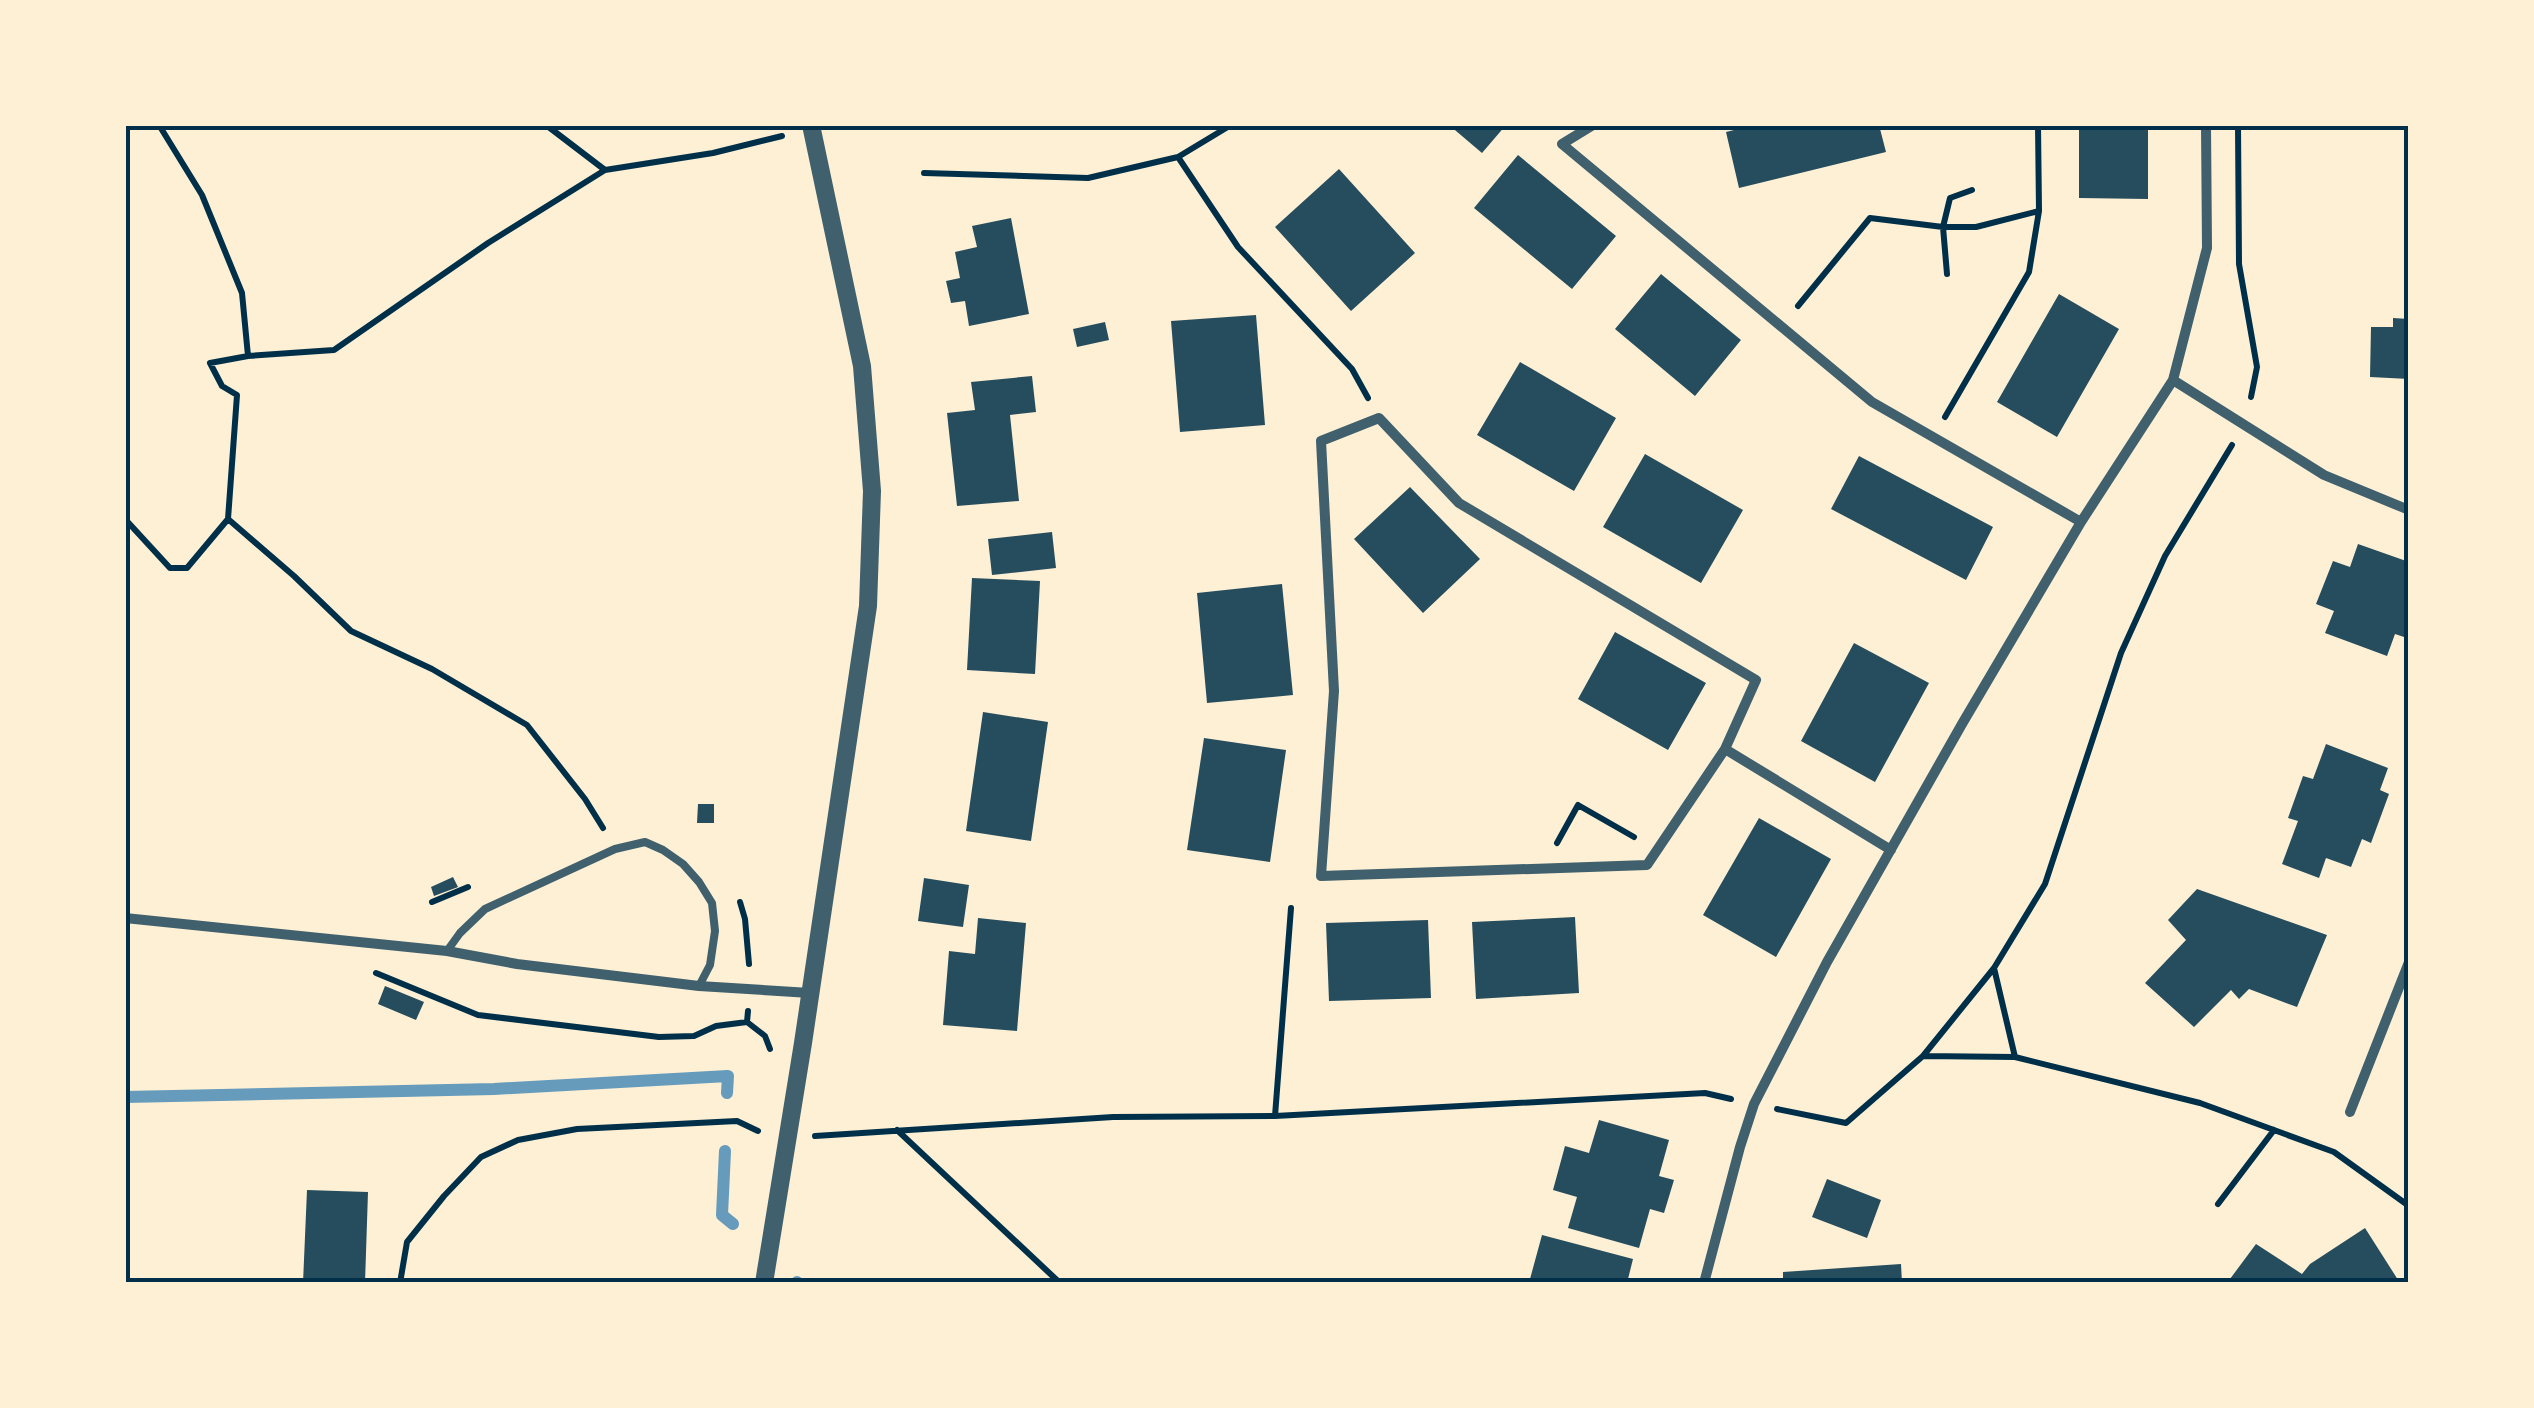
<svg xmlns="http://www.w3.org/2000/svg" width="2534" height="1408" font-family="'Exo 2',sans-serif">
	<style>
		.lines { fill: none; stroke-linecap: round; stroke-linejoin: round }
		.stream { stroke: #669bbc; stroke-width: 12 }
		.building { fill: #264d5e }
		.path { stroke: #003049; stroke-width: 6 }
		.service { stroke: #3f606c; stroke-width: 8 }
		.minor { stroke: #3f606c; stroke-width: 10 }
		.tertiary { stroke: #3f606c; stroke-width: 18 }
		.neatline { fill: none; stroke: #003049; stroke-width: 4 }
	</style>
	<rect width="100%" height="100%" fill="#fdf0d5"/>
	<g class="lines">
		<path class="stream" d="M125,1097l369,-8 234,-13 -1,17
			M725,1151l-3,64 11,9
			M797,1282v1"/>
	</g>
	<path class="building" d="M1449,125h57l-24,28z
		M1754,125h125l7,27 -147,36 -13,-56z
		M2079,125h69v74l-69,-1z
		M1518,155l98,81 -44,53 -98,-81z
		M1339,169l76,84 -64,58 -76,-84z
		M1011,218l18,96 -60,12 -4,-25 -14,2 -5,-22 14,-3 -5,-26 22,-5 -5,-21z
		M1661,274l80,66 -46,56 -80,-67z
		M2059,294l60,35 -62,108 -60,-35z
		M1256,315l9,110 -85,7 -9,-111z
		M2393,318l16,1v60l-39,-2 1,-50h22z
		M1105,322l4,18 -32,7 -4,-18z
		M1520,362l96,56 -42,73 -97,-56z
		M1032,376l4,36 -26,3 9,86 -62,5 -10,-93 28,-3 -4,-28z
		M1645,454l98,56 -42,73 -98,-56z
		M1859,456l134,71 -27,53 -135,-71z
		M1410,487l70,72 -57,54 -69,-74z
		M1052,532l4,36 -64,7 -4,-36z
		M2358,544l51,18v63l-5,12 -9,-3 -8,22 -62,-23 9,-22 -18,-7 17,-43 17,6z
		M972,578l68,3 -5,93 -68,-4z
		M1282,584l11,111 -86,8 -10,-110z
		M1615,632l91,51 -38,67 -90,-51z
		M1854,643l75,40 -54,99 -74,-41z
		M983,712l65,10 -17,119 -65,-10z
		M1204,738l82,12 -16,112 -83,-12z
		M2326,744l62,24 -8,22 9,4 -18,49 -9,-4 -11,28 -25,-9 -7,20 -37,-14 16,-43 -10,-3 15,-42 10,3z
		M698,804h16v19h-17z
		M1759,818l72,41 -55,98 -73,-42z
		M453,877l5,10 -24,9 -3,-9z
		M924,878l45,7 -6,42 -45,-6z
		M2197,889l130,46 -30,72 -48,-18 -10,10 -8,-9 -37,37 -49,-44 41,-43 -18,-20z
		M1575,917l4,76 -103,6 -4,-77z
		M978,918l48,5 -9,108 -74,-6 6,-74 26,3z
		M1428,920l3,78 -102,3 -3,-78z
		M385,986l39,16 -8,18 -38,-16z
		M1599,1120l70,20 -10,36 15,4 -10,33 -14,-4 -11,39 -71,-20 9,-31 -24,-7 12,-44 24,7z
		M1827,1179l54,21 -14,38 -55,-21z
		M307,1190l61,2 -3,91h-62z
		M2365,1228l35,55h-173l29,-39 46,30 8,-10z
		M1542,1235l91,24 -6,24h-82l-15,-4z
		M1901,1264l1,19h-119v-11z"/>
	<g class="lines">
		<path class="path" d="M546,125l59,45
			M2238,125l1,139 18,103 -6,30
			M1178,157l60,90 114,122 16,29
			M924,173l164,5 90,-21 53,-32
			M1947,274l-4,-47 7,-29 22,-8
			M1798,306l72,-88 73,9h33l63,-16 -1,-86
			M248,356l86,-6 154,-107 117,-73 108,-17 69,-17
			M1945,417l84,-145 10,-61
			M125,519l45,49h17l41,-49 9,-124 -15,-9 -12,-23 38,-7 -6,-63 -40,-98 -43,-70
			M228,519l66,57 57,55 81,38 95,56 58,74 18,29
			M1557,843l21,-38 56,32
			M432,902l36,-15
			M740,902l5,17 4,45
			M1994,968l21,89
			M376,973l102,42 181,22 35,-1 22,-10 31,-4
			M748,1011l-1,11 18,14 5,13
			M1923,1056l71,-88 51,-84 76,-231 44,-97 67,-111
			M1777,1109l69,14 77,-67 92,1 185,46 134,49 75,54
			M1275,1116l16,-208
			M897,1130l163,153
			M815,1136l298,-19 162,-1 430,-23 26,6
			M2218,1204l56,-74
			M400,1283l7,-41 37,-46 37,-39 37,-17 59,-11 160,-8 21,10"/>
		<path class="service" d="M447,951l13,-18 25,-24 130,-60 30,-7 18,8 20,14 16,18 13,21 3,28 -5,34 -11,21"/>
		<path class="minor" d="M1593,125l-31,19 310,258 209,120
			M2173,380l151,95 85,35
			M1725,749l-78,116 -326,11 13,-185 -13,-250 58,-23 80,85 297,177 -31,69 166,101
			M125,918l322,33 70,13 182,22 111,7
			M2350,1112l59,-150
			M1704,1283l36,-136 14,-43 73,-142 135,-238 119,-202 92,-142 34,-132 -1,-123"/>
		<path class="tertiary" d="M764,1283l39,-240 65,-437 4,-115 -10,-125 -51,-241"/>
	</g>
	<rect width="2534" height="1408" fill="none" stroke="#fdf0d5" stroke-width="255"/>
	<rect x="128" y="128" width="2278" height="1152" class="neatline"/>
</svg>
